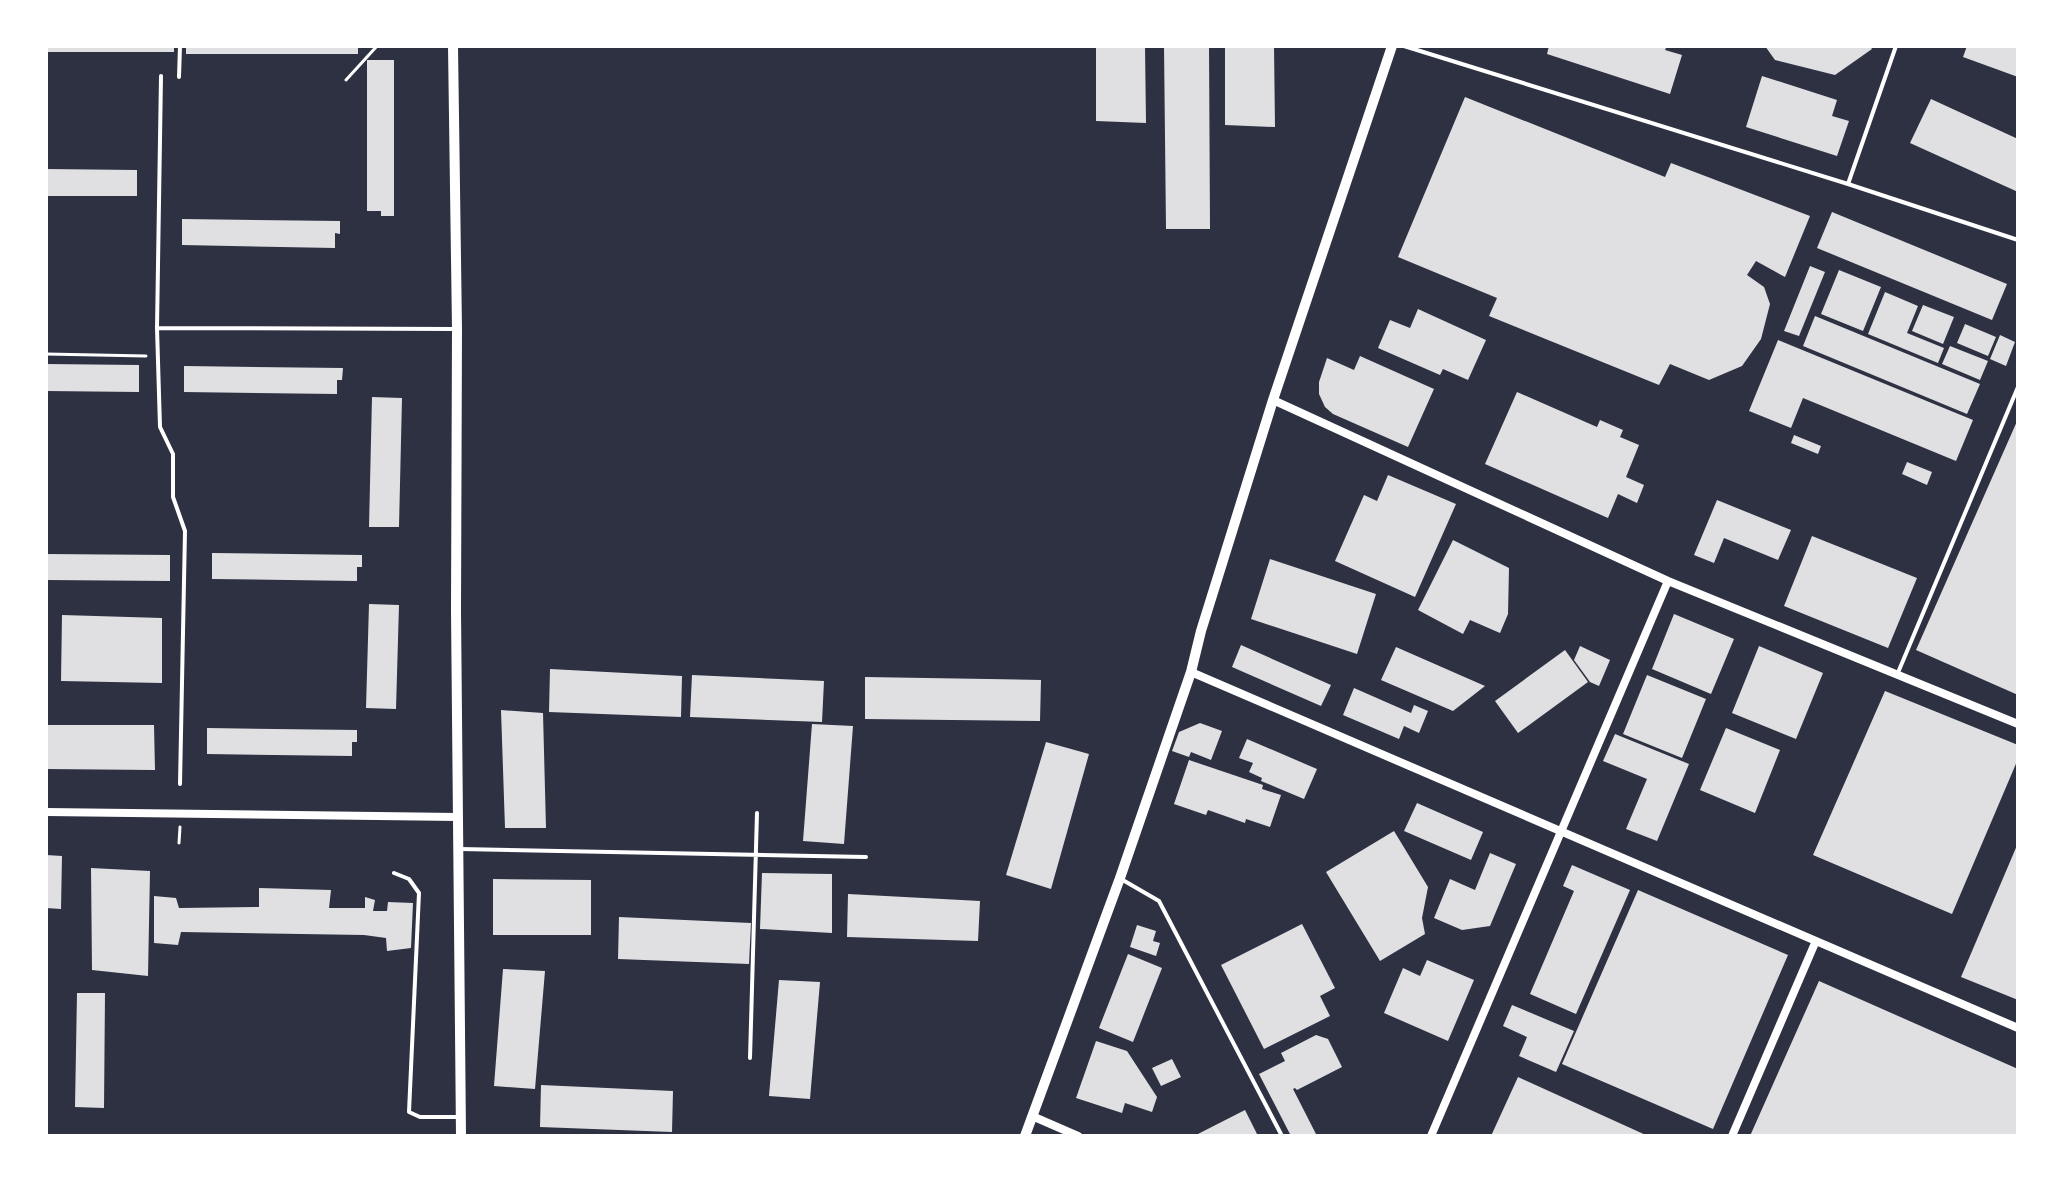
<svg xmlns="http://www.w3.org/2000/svg" width="2064" height="1182" font-family="Arial,sans-serif">
	<style>
		.building { fill: #e0e0e3 }
		.lines { fill: none; stroke-linecap: round; stroke-linejoin: round }
		.path { stroke: #fff; stroke-width: 3 }
		.service { stroke: #fff; stroke-width: 4 }
		.minor { stroke: #fff; stroke-width: 8 }
		.tertiary { stroke: #fff; stroke-width: 10 }
	</style>
	<rect width="100%" height="100%" fill="#2d3142"/>
	<path class="building" d="M46,46h128v6h-128z
		M186,46h172v8h-172z
		M1096,46h49l1,77 -50,-2z
		M1164,46h45l1,183h-44z
		M1225,46h49l1,81 -50,-2z
		M1549,46h118l-2,4 17,5 -12,39 -123,-40z
		M1765,46h105l2,3 -37,26 -60,-15z
		M1967,46h51v31l-55,-20z
		M367,60h27v156h-13v-5h-14z
		M1762,76l75,24 -5,16 17,5 -12,35 -91,-29z
		M1465,97l200,80 6,-14 139,53 -25,61 -29,-16 -9,14 17,12 6,17 -9,35 -19,27 -33,14 -39,-16 -11,21 -170,-69 8,-18 -99,-41z
		M1931,99l87,40v53l-108,-49z
		M46,169l91,1v26h-91z
		M1832,212l175,72 -15,36 -175,-72z
		M182,219l158,2v13l-5,-1v15l-153,-3z
		M1810,266l15,6 -26,64 -15,-5z
		M1839,270l42,17 -18,44 -42,-17z
		M1885,292l33,14 -11,27 37,15 -6,15 -70,-29z
		M1923,305l31,12 -11,27 -31,-13z
		M1418,309l68,31 -18,40 -25,-11 -3,6 -62,-27 12,-28 20,8z
		M1815,316l165,68 -13,30 -164,-68z
		M1965,324l31,13 -8,19 -31,-13z
		M2000,335l15,7 -9,24 -16,-7z
		M1778,340l195,80 -17,41 -153,-63 -12,30 -42,-17z
		M1950,346l38,15 -8,19 -38,-16z
		M1360,356l74,33 -26,58 -75,-33 -8,-7 -6,-13v-12l8,-24 27,12z
		M46,364l93,1v27l-93,-1z
		M184,366l159,2 -1,12h-5v14l-153,-2z
		M1517,392l80,35 3,-7 23,10 -3,7 19,8 -13,32 18,8 -7,18 -19,-9 -10,24 -123,-54z
		M372,397l30,1 -3,129h-30z
		M2018,419v276l-102,-45z
		M1794,435l27,11 -3,8 -27,-11z
		M1907,462l25,10 -5,13 -25,-11z
		M1388,475l68,29 -41,93 -80,-36 29,-66 13,6z
		M1717,500l74,30 -13,30 -54,-22 -10,25 -20,-8z
		M1812,536l105,42 -29,70 -104,-42z
		M1453,540l56,28 -1,46 -8,19 -30,-13 -7,14 -45,-24z
		M212,553l150,2v12h-5v14l-145,-2z
		M46,554l124,1v26l-124,-1z
		M1270,559l106,35 -19,60 -106,-35z
		M369,604l30,1 -3,104 -30,-1z
		M1674,614l60,25 -23,55 -59,-25z
		M62,615l100,3v65l-101,-2z
		M1241,645l90,40 -10,21 -89,-39z
		M1580,646l30,14 -11,26 -9,-4 -16,-22z
		M1759,646l64,27 -27,66 -64,-26z
		M1396,647l89,39 -32,25 -72,-31z
		M1565,650l23,32 -70,51 -23,-32z
		M550,669l132,7 -1,41 -132,-5z
		M692,675l132,6 -2,41 -132,-5z
		M1647,675l59,24 -24,59 -59,-24z
		M865,677l176,3 -1,41 -175,-2z
		M1354,688l57,25 3,-8 14,6 -9,22 -15,-7 -5,13 -56,-24z
		M1885,691l133,54v14l-66,155 -139,-59z
		M501,710l42,3 3,115h-41z
		M1200,723l22,8 -11,29 -20,-8 -2,5 -17,-6 7,-19z
		M812,724l41,2 -9,118 -41,-3z
		M46,725h108l1,45 -109,-1z
		M207,728l150,2v12h-5v14l-145,-2z
		M1726,728l54,22 -25,63 -55,-23z
		M1615,734l74,30 -32,77 -31,-12 21,-50 -44,-18z
		M1247,739l70,30 -13,30 -43,-18 1,-3 -13,-6 4,-9 -14,-5z
		M1046,742l43,12 -38,135 -45,-14z
		M1189,760l74,25 -1,4 19,6 -11,32 -24,-8 -1,4 -37,-13 -2,5 -32,-11z
		M1417,803l66,29 -12,28 -67,-29z
		M1394,831l34,56 -6,31 3,16 -45,27 -54,-89z
		M2018,843v157l-57,-23z
		M1490,853l26,11 -26,62 -28,4 -28,-12 16,-39 25,11z
		M46,855l16,1 -1,53 -15,-1z
		M1572,865l58,25 -54,124 -46,-20 44,-103 -11,-5z
		M91,868l59,3 -2,105 -56,-6z
		M762,873l70,1v59l-72,-4z
		M493,879l98,1v55h-98z
		M259,888l72,2 -2,18h36v-11l10,3 -2,11h14l1,-9 25,1 -2,45 -24,3 -1,-13 -22,-3 -183,-3 -3,13 -24,-2v-47l22,2 3,10 80,-1z
		M1638,890l150,65 -75,174 -151,-65z
		M848,894l132,7 -2,40 -131,-4z
		M619,917l132,6 -2,41 -131,-5z
		M1302,924l33,64 -15,8 10,20 -66,33 -43,-84z
		M1137,925l19,6 -3,10 7,2 -4,13 -26,-9z
		M1128,954l34,14 -29,74 -34,-14z
		M1427,960l47,20 -26,61 -64,-28 19,-45 17,8z
		M503,969l42,2 -10,118 -41,-3z
		M779,980l41,2 -10,117 -41,-3z
		M1819,981l199,88v67h-268z
		M77,993h28l-1,115 -29,-1z
		M1512,1005l62,26 -18,41 -37,-16 8,-19 -24,-11z
		M1316,1035l12,4 14,28 -45,23 -2,-2 -2,1 24,47h-26l-32,-62 26,-13 -4,-8z
		M1096,1041l31,10 30,46 -5,15 -27,-9 -3,10 -46,-15z
		M1172,1059l9,18 -20,9 -9,-18z
		M1518,1077l130,59h-157z
		M541,1085l132,6 -1,41 -132,-5z
		M1245,1110l13,26h-64z"/>
	<g class="lines">
		<path class="path" d="M346,80l31,-34
			M46,354l100,2
			M179,843l1,-16"/>
		<path class="service" d="M1404,46l444,138 170,56
			M161,76l-4,252 3,99 13,27v43l12,34 -5,253
			M179,77l1,-31
			M1848,184l48,-138
			M157,328l298,1
			M1897,675l121,-288
			M460,849l406,8
			M394,873l15,6 10,14 -10,219 11,5h39
			M1121,879l38,22 123,235
			M750,1058l7,-245"/>
		<path class="minor" d="M1273,400l395,181 350,143
			M1191,672l827,356
			M46,812l412,5
			M1032,1116l46,20
			M1431,1136l237,-555
			M1732,1136l83,-193"/>
		<path class="tertiary" d="M453,46l4,283 -1,282 5,525
			M1025,1136l95,-258 71,-206 10,-41 72,-231 119,-354"/>
	</g>
	<rect width="2064" height="1182" fill="none" stroke="#ffffff" stroke-width="96"/>
</svg>
